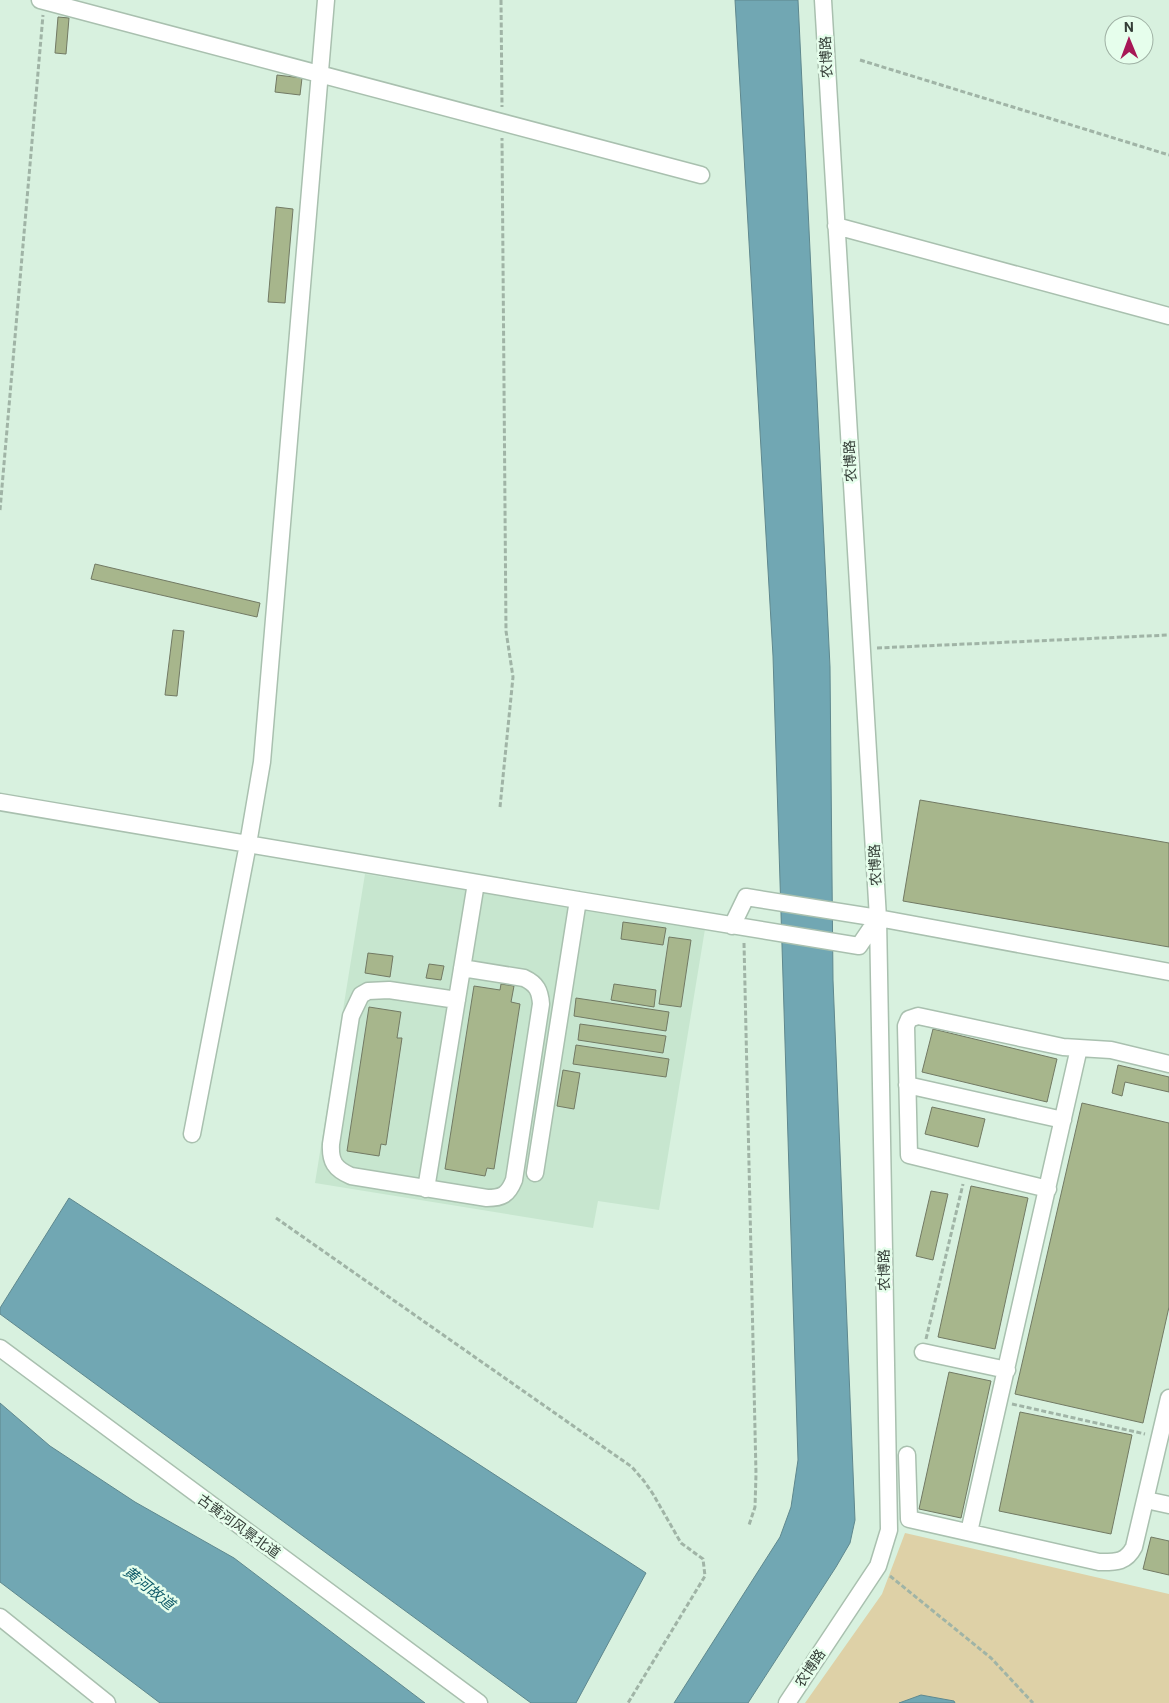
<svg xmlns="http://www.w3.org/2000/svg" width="1169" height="1703" font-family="Roboto,'Noto Sans SC',sans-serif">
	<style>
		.built { fill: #c7e6cf }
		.green { fill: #ded1a7 }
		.water { fill: #71a7b3; stroke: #5f888e }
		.building { fill: #a7b68c; stroke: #727a64 }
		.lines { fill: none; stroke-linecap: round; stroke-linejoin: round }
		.minor-casing { stroke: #a9c0af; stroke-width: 19 }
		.path { stroke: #a0b4a6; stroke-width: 3; stroke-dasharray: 5 2.5; stroke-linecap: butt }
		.minor { stroke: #fff; stroke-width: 16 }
		.labels { text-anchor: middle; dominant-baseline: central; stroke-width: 5; stroke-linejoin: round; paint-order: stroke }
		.street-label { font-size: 14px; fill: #343e37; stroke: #e6feec }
		.water-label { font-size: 15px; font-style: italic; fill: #0e5a68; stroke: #e6feec }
	</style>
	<rect width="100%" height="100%" fill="#d8f1df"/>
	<path class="built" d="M365,874l340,55 -46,281 -61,-9 -5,27 -278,-45z"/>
	<path class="green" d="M905,1533l264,61v109h-214l-1,-2 -33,-6 -22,8h-94l77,-109z"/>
	<path class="water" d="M735,0h63l32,667 3,313 22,540 -5,23 -14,24 -88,136h-74l106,-166 11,-30 7,-47 -25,-804z
		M69,1198l577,375 -70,130h-45l-531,-389v-6z
		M0,1403l50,43 85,56 99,56 191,145h-265l-160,-121z
		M921,1695l33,6 1,2h-56z"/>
	<path class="building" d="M58,17l11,1 -3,36 -11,-1z
		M277,75l25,3 -2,17 -25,-3z
		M276,207l17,2 -8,94 -17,-1z
		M95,564l165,39 -3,14 -166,-38z
		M173,630l11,1 -7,65 -12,-1z
		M920,800l249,43v104l-266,-46z
		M623,922l43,6 -3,17 -42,-6z
		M669,937l22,3 -10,67 -22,-3z
		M368,953l25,3 -3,21 -25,-4z
		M429,964l15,2 -3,14 -15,-2z
		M501,984l13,2 -3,16 9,2 -26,165 -7,-1 -2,8 -40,-7 29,-183 26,4z
		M614,984l42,6 -2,17 -43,-7z
		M576,998l93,14 -3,19 -92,-15z
		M369,1007l32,5 -4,26h5l-16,107 -5,-1 -2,12 -32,-5z
		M580,1024l86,12 -3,17 -85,-13z
		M933,1029l124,30 -10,43 -125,-30z
		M576,1045l93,14 -3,18 -93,-13z
		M1118,1065l51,12v15l-44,-10 -3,14 -10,-3z
		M563,1070l17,3 -6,36 -17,-3z
		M1082,1103l87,20v184l-26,116 -128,-29z
		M932,1107l53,12 -7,28 -53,-13z
		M971,1186l57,12 -33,151 -57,-12z
		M931,1191l17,3 -15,66 -17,-4z
		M949,1372l42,9 -30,137 -42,-9z
		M1020,1412l112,23 -21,99 -112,-23z
		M1151,1537l18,4v34l-26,-6z"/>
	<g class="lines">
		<g class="minor-casing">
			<path id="minor" d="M40,0l661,175
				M836,226l333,90
				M0,802l578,98 281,46 19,-28
				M732,926l14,-29 132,21 291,54
				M457,1000l-68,-10 -21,1 -7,4 -10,21 -20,128c-1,18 4,25 20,32l136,22c15,0 21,-3 27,-18l27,-176c-1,-13 -4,-20 -17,-26l-62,-10
				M907,1085l156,35
				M192,1134l56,-290 14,-82 64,-762
				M535,1173l43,-273
				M426,1189l50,-306
				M1048,1189l-139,-34 -3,-129 3,-7 9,-3 145,31 48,3 58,14
				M0,1348l479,355
				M923,1352l84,18
				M907,1455l2,64 190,43c16,0 27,1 35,-15l35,-149
				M1146,1500l23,5
				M969,1532l110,-484
				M0,1617l107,86
				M787,1703l91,-137 11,-36 -11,-612 -55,-918"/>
		</g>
		<path class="path" d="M501,0l1,107
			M860,60l309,95
			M0,510l43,-495
			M877,648l292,-13
			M500,807l13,-130 -7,-46 -4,-493
			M744,943l12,531 -1,33 -6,18
			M276,1218l356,249 12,14 9,13 28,49 22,16 2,17 -77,127
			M926,1339l37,-155
			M1012,1404l133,30
			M890,1576l101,82 42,45"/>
		<use href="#minor" class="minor"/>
	</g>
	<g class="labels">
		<g class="street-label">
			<text transform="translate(826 57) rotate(-93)">农博路</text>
			<text transform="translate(850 461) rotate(-93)">农博路</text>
			<text transform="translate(875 865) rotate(-93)">农博路</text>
			<text transform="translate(884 1270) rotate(-91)">农博路</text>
			<text transform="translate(239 1526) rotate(36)">古黄河风景北道</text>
			<text transform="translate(810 1668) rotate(-56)">农博路</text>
		</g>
		<g class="water-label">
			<text transform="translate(149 1588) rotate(38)">黄河故道</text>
		</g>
	</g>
	<g transform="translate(1129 40) rotate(359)"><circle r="24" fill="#e6feec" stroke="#9fb1a4"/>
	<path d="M0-4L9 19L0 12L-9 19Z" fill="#a71756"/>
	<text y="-8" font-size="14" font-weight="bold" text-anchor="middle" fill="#343e37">N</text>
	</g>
</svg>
